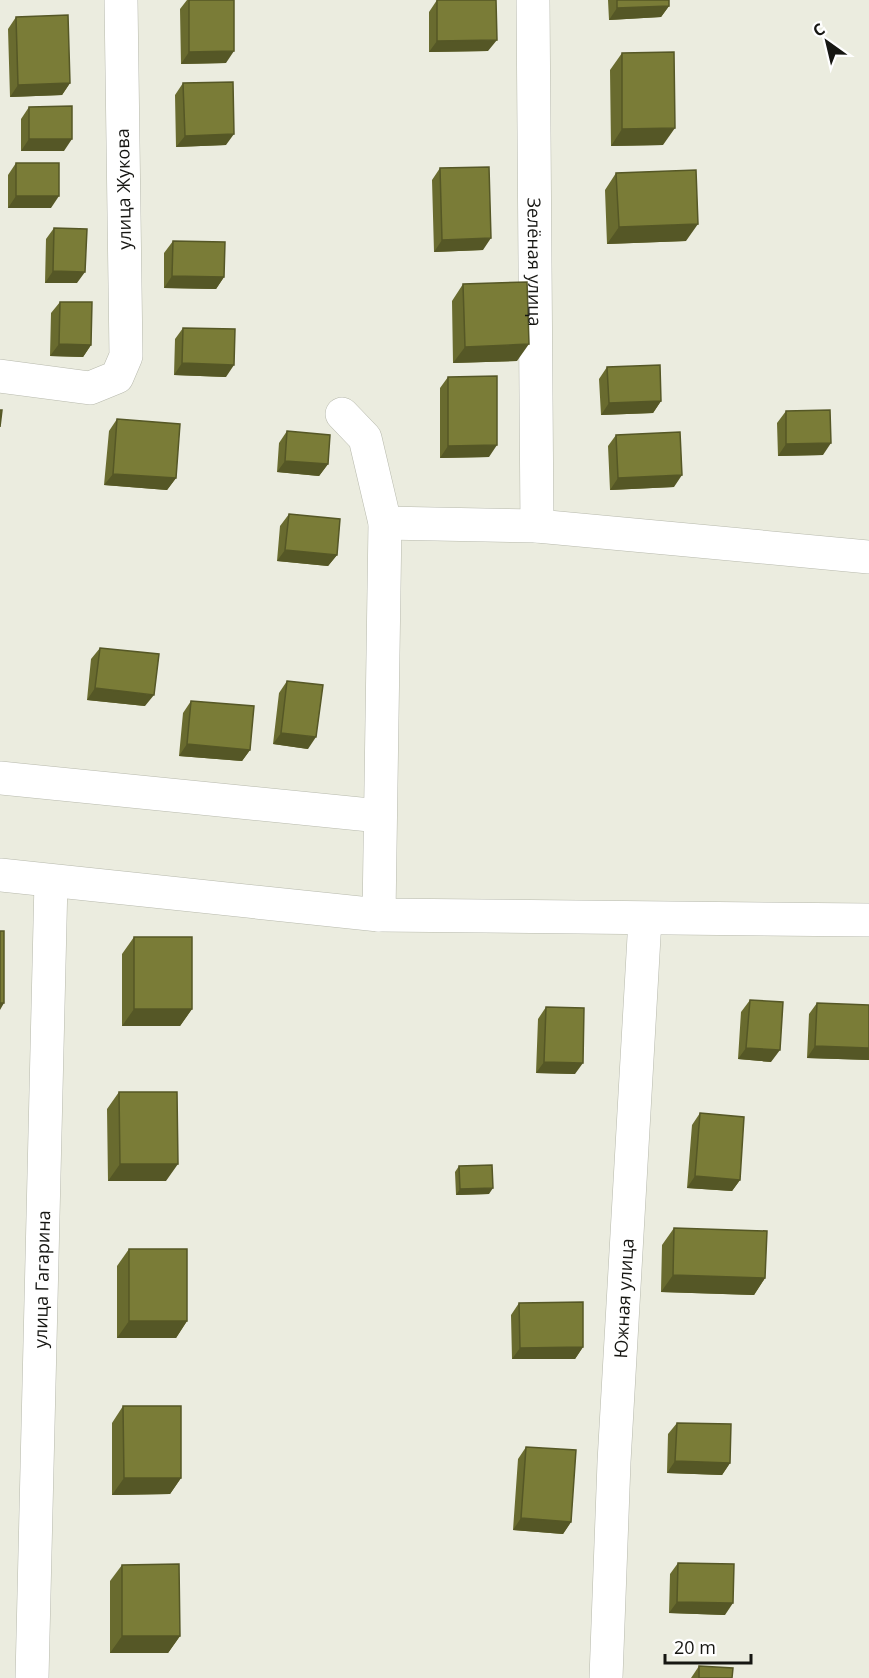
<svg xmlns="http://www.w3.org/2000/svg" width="869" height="1678" font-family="'Open Sans',sans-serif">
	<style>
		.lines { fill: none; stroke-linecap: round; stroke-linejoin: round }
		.minor-casing { stroke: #b7b9ac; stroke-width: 34 }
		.minor { stroke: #fff; stroke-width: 33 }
		.wall { fill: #696b2f }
		.shaded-wall { fill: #555726 }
		.building { fill: #7a7c37; stroke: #555726; stroke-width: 1.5 }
		.labels { text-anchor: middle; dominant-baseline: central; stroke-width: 5; stroke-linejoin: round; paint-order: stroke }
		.street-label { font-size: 18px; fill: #161612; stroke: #fff }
	</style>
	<rect width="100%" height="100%" fill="#ebecdf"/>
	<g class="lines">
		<g class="minor-casing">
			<g id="minor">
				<path id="s1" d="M533,0l4,526"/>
				<path d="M0,376l90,12 27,-11 9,-21 -5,-356"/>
				<path d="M342,414l23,24 20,85 -6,392"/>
				<path d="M385,523l152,3 332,31"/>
				<path d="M0,778l380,38"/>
				<path d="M0,875l379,40 490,5"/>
				<path id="s2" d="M32,1678l19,-797"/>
				<path id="s3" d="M606,1678l8,-216 31,-543"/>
			</g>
		</g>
		<use href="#minor" class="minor"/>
	</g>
	<path class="wall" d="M187,0h2l37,63 -45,1 -1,-55z
		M437,0l51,51 -59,1v-40z
		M608,0h61v6l-8,11 -52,3z
		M16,17l54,66 -8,12 -52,2 -2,-68z
		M622,53l41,92 -52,1 -1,-76z
		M183,83l43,62 -50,2 -1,-52z
		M29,107l35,44h-43v-32z
		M16,163l35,45h-43v-33z
		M440,168l43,82 -49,2 -2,-72z
		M616,173l70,68 -79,3 -2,-54z
		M54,228l23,55h-32l1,-44z
		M173,241l51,36 -8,12 -52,-1v-35z
		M463,284l54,77 -64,2 -1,-62z
		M60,302l31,43 -8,12 -33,-1 1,-43z
		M183,328l43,49 -52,-2 1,-36z
		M607,367l54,34 -8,12 -52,2 -2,-36z
		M448,377l41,80 -49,1v-70z
		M786,411l37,44 -45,1 -1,-33z
		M117,419l59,59 -9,12 -63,-5 5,-54z
		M287,431l41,33 -9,12 -42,-4 2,-29z
		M616,435l58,52 -64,3 -2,-44z
		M289,514l48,41 -9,11 -51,-5 3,-35z
		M100,648l45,58 -58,-6 4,-41z
		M287,681l21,68 -35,-5 6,-51z
		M191,701l59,49 -8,11 -63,-5 4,-43z
		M134,937l58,72 -12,17h-58v-72z
		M750,1000l21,62 -33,-3 3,-47z
		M817,1003l52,57 -62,-2 2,-44z
		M546,1007l29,67 -39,-1 2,-54z
		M119,1092l47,89h-58l-1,-72z
		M700,1113l40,67 -8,11 -45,-3 5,-63z
		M459,1166l30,28 -33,1 -1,-23z
		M674,1228l91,50 -11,17 -93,-3 1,-47z
		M129,1249l58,72 -11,17h-59v-72z
		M519,1303l64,44 -8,12h-63l-1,-44z
		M123,1406l58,72 -11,16 -58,1v-72z
		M677,1423l53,40 -8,12 -55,-2 1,-39z
		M526,1447l45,75 -8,12 -50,-4 5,-71z
		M678,1563l47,52 -56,-2 1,-39z
		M122,1565l58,71 -12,17h-58v-72z
		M699,1666l33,12h-41z"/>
	<path class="shaded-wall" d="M669,6l-8,11 -52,3 8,-12z
		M497,40l-9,11 -59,1 8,-11z
		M234,51l-8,12 -45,1 8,-12z
		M70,83l-8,12 -52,2 8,-12z
		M675,128l-12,17 -52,1 11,-17z
		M234,134l-8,11 -50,2 9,-11z
		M29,139h43l-8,12h-43z
		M16,196h43l-8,12h-43z
		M698,224l-12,17 -79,3 12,-17z
		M491,238l-8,12 -49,2 8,-12z
		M53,271l32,1 -8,11h-32z
		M172,276l52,1 -8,12 -52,-1z
		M59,344l32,1 -8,12 -33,-1z
		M529,344l-12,17 -64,2 12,-16z
		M182,363l52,2 -8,12 -52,-2z
		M661,401l-8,12 -52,2 8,-12z
		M831,443l-8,12 -45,1 8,-12z
		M497,445l-8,12 -49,1 8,-12z
		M285,461l43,3 -9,12 -42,-4z
		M113,474l63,4 -9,12 -63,-5z
		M682,475l-8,12 -64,3 8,-12z
		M285,550l52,5 -9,11 -51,-5z
		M95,688l59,7 -9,11 -58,-6z
		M281,733l35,4 -8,12 -35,-5z
		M187,744l63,6 -8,11 -63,-5z
		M0,1003h4l-4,7z
		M134,1009h58l-12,17h-58z
		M815,1046l54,2v12l-62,-2z
		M746,1048l34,2 -9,12 -33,-3z
		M544,1062l39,1 -8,11 -39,-1z
		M120,1164h58l-12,17h-58z
		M695,1176l45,4 -8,11 -45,-3z
		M493,1188l-4,6 -33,1 4,-6z
		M673,1275l92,3 -11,17 -93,-3z
		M129,1321h58l-11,17h-59z
		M583,1347l-8,12h-63l8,-11z
		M675,1461l55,2 -8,12 -55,-2z
		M124,1478h57l-11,16 -58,1z
		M521,1518l50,4 -8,12 -50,-4z
		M677,1602l56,1 -8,12 -56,-2z
		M122,1636h58l-12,17h-58z"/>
	<path class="building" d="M189,0h45v51l-45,1z
		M437,0h59l1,40 -60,1z
		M617,0h52v6l-52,2z
		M68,15l2,68 -52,2 -2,-68z
		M674,52l1,76 -53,1v-76z
		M233,82l1,52 -49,2 -2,-53z
		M72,106v33h-43v-32z
		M16,163h43v33h-43z
		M489,167l2,71 -49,2 -2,-72z
		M696,170l2,54 -79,3 -3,-54z
		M54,228l33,1 -2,43 -32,-1z
		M173,241l52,1 -1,35 -52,-1z
		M527,282l2,62 -64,3 -2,-63z
		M60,302h32l-1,43 -32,-1z
		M183,328l52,1 -1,36 -52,-2z
		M660,365l1,36 -52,2 -2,-36z
		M497,376v69l-49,1v-69z
		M0,410h2l-2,17z
		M830,410l1,33 -45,1v-33z
		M117,419l63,5 -4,54 -63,-4z
		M287,431l43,4 -2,29 -43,-3z
		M680,432l2,43 -64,3 -2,-43z
		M289,514l51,5 -3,36 -52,-5z
		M100,648l59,6 -5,41 -59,-7z
		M287,681l36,4 -7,52 -35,-4z
		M191,701l63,5 -4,44 -63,-6z
		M0,931h4v72h-4z
		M134,937h58v72h-58z
		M750,1000l33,2 -3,48 -34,-2z
		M817,1003l52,2v43l-54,-2z
		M546,1007l38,1 -1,55 -39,-1z
		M119,1092h58l1,72h-58z
		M700,1113l44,4 -4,63 -45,-4z
		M492,1165l1,23 -33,1 -1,-23z
		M674,1228l93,3 -2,47 -92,-3z
		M129,1249h58v72h-58z
		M583,1302v45l-63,1 -1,-45z
		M123,1406h58v72h-57z
		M677,1423l54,1 -1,39 -55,-2z
		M526,1447l50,3 -5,72 -50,-4z
		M678,1563l56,1 -1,39 -56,-1z
		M179,1564l1,72h-58v-71z
		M699,1666l34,2 -1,10h-33z"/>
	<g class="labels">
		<g class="street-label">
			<text transform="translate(123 189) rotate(-91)">улица Жукова</text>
			<text stroke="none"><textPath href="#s1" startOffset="262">Зелёная улица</textPath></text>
			<text stroke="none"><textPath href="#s2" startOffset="399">улица Гагарина</textPath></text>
			<text stroke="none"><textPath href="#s3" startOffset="380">Южная улица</textPath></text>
		</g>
	</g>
	<g transform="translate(827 42) rotate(326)" stroke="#ffffff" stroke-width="4.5" paint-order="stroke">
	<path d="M0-4.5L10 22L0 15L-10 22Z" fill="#161612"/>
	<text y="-9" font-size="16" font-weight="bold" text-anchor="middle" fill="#161612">С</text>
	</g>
	<path d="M665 1654v9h86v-9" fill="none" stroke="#161612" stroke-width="3"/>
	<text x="674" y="1654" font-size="18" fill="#161612" stroke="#ffffff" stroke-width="4.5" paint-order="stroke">20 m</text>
</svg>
